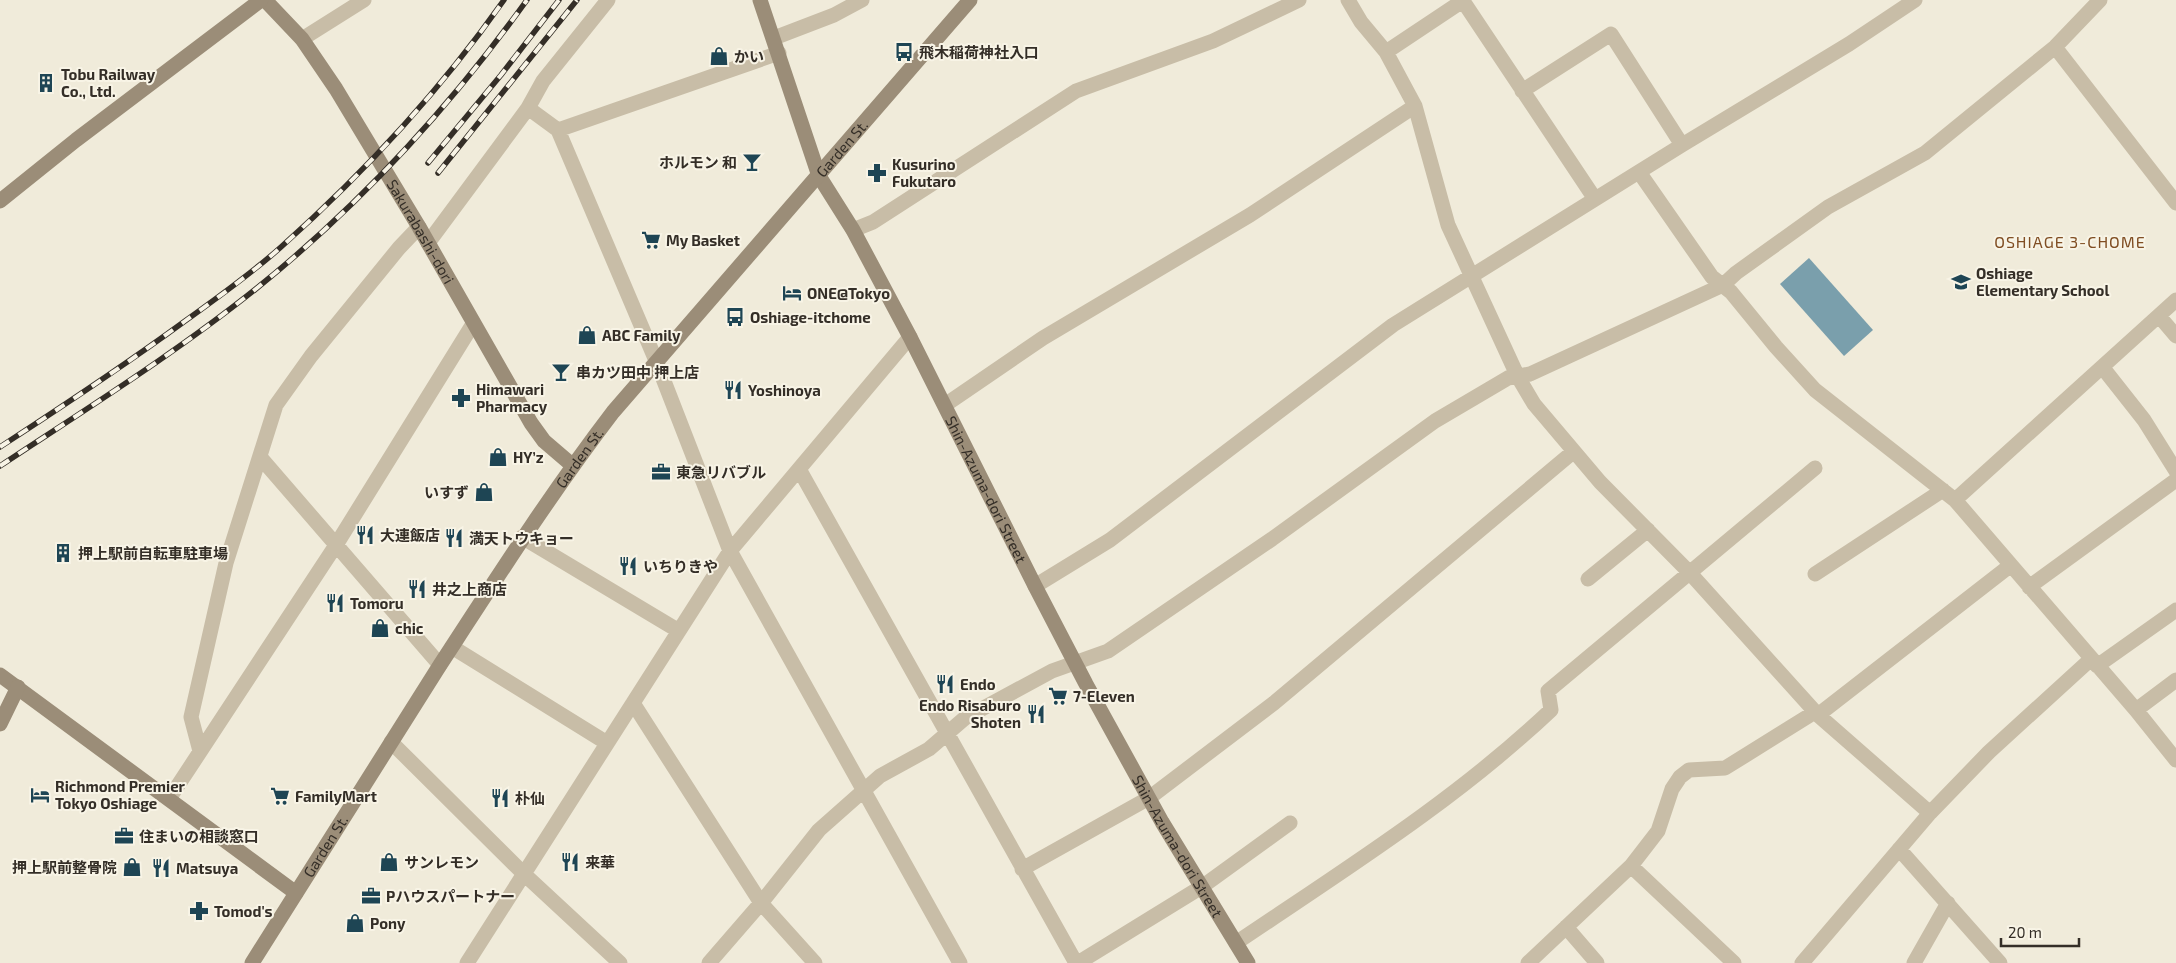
<svg xmlns="http://www.w3.org/2000/svg" width="2176" height="963" font-family="'Exo 2','Noto Sans JP',sans-serif">
	<style>
		.water { fill: #7a9fac }
		.lines { fill: none; stroke-linecap: round; stroke-linejoin: round }
		.street { stroke: #c8bda7; stroke-width: 15 }
		.secondary { stroke: #9b8d78; stroke-width: 15 }
		.rail-casing { stroke: #342e27; stroke-width: 5.5 }
		.rail { stroke: #f8f4e6; stroke-width: 4; stroke-dasharray: 11; stroke-linecap: butt }
		.labels { text-anchor: middle; dominant-baseline: central; stroke-width: 4; stroke-linejoin: round; paint-order: stroke }
		.poi-label { font-size: 15px; font-weight: bold; fill: #342e27; stroke: #f8f4e6; text-anchor: start }
		.street-label { font-size: 15px; fill: #342e27; stroke: #f8f4e6 }
		.neighbourhood-label { font-size: 16px; letter-spacing: 1px; fill: #804e23; stroke: #f8f4e6 }
	</style>
	<rect width="100%" height="100%" fill="#f0ebda"/>
	<path class="water" d="M1809,258l64,72 -29,26 -64,-72z"/>
	<g class="lines">
		<path class="street" d="M1348,0l13,22 25,30 29,54 33,119 70,152 16,27 66,78 89,90 129,143 112,98
			M1463,1l132,198
			M774,38l60,-23 28,-15
			M302,39l62,-39
			M2055,47l121,156
			M1386,52l78,-52
			M1522,91l89,-57 71,111
			M528,108l30,22 99,233 73,188 230,412
			M558,130l221,-77
			M1639,172l73,105 19,15 45,55 39,43 140,110 181,210 40,50
			M853,230l20,-8 203,-131 137,-50 86,-41
			M428,243l100,-135 15,-27 65,-81
			M2159,316l17,20
			M2103,368l41,52 32,51
			M945,405l98,-67 207,-123 165,-109
			M260,457l180,208
			M799,469l277,494
			M1955,500l221,-200
			M522,537l157,94
			M1815,574l128,-84
			M1588,579l60,-49
			M1035,586l75,-46 283,-215 289,-180 167,-101 66,-44
			M2029,587l147,-107
			M452,647l155,96
			M2097,666l79,-56
			M633,703l128,200 54,60
			M2136,710l40,-30
			M1818,715l193,-150
			M391,742l133,132 96,89
			M200,751l-9,-34 35,-154 50,-158 35,-49 88,-108 20,-21
			M169,799l167,-254 137,-221
			M1899,849l101,114
			M1631,866l103,97
			M1022,869l127,-71 125,-95 299,-251
			M1566,927l31,36
			M1236,943c108,-73 220,-143 315,-233l-3,-19 267,-223
			M467,963l263,-412 180,-214
			M709,963l52,-60 58,-73 61,-54 49,-27 36,-31 87,-47 56,-20 164,-112 163,-118 73,-43 22,-4 193,-89 13,-12 92,-66 97,-54 130,-106 45,-47
			M1078,963l125,-77 87,-63
			M1528,963l103,-97 27,-35 14,-42 8,-12 9,-7 36,-2 90,-56
			M1802,963l128,-150 59,-61 102,-93
			M1914,963l34,-60"/>
		<g class="secondary">
			<path id="s1" d="M265,0l37,39 34,50 83,138 112,196 13,18 28,24"/>
			<path id="s2" d="M760,0l59,176 34,54 57,107 125,249 51,98 76,138 86,141"/>
			<path d="M0,201l76,-61 185,-140"/>
			<path d="M0,675l296,218"/>
			<path d="M0,724l18,-37"/>
			<path id="s3" d="M252,963c62,-100 125,-199 188,-298 56,-86 111,-172 173,-253l357,-412"/>
		</g>
		<g class="rail-casing">
			<path id="rail" d="M428,163l73,-88 58,-75
				M438,173l139,-173
				M0,447c63,-41 125,-82 185,-126 32,-23 66,-47 96,-74 83,-74 159,-156 223,-247
				M0,466c86,-57 176,-113 257,-178 103,-83 193,-181 270,-288"/>
		</g>
		<use href="#rail" class="rail"/>
	</g>
	<defs>
		<g id="bus-bare" transform="scale(1.5)"><path d="M-5-6H5V4H4V6H2V4H-2V6H-4V4H-5ZM-3.5-4V0h7V-4ZM-3.5 1.2v1.5H-2V1.2ZM2 1.2v1.5H3.5V1.2Z" fill="#1e4554" stroke="#f8f4e6" stroke-width="2.5" paint-order="stroke"/></g>
		<g id="shop-bare" transform="scale(1.5)"><path d="M-5-2.5h2.3a2.7 3.5 0 0 1 5.4 0H5L5.5 6h-11ZM-1.5-2.5h3a1.5 2.3 0 0 0-3 0Z" fill="#1e4554" stroke="#f8f4e6" stroke-width="2.5" paint-order="stroke"/></g>
		<g id="building-bare" transform="scale(1.5)"><path d="M-4-6H4V6H1V3H-1V6H-4ZM-2.5-4.3h1.7v1.8h-1.7ZM.8-4.3h1.7v1.8H.8ZM-2.5-1h1.7V.8h-1.7ZM.8-1h1.7V.8H.8Z" fill="#1e4554" stroke="#f8f4e6" stroke-width="2.5" paint-order="stroke"/></g>
		<g id="bar-bare" transform="scale(1.5)"><path d="M-6-5H6L.8 .8V4.5H3.5V6h-7V4.5H-.8V.8Z" fill="#1e4554" stroke="#f8f4e6" stroke-width="2.5" paint-order="stroke"/></g>
		<g id="pharmacy-bare" transform="scale(1.5)"><path d="M-2-6h4v4h4v4h-4v4h-4v-4h-4v-4h4Z" fill="#1e4554" stroke="#f8f4e6" stroke-width="2.5" paint-order="stroke"/></g>
		<g id="supermarket-bare" transform="scale(1.5)"><path d="M-6-5.5h2.5l.6 2H6L4.5 2H-2.5L-4.4-4H-6ZM-1.5 3.2a1.3 1.3 0 1 0 .1 0ZM3 3.2a1.3 1.3 0 1 0 .1 0Z" fill="#1e4554" stroke="#f8f4e6" stroke-width="2.5" paint-order="stroke"/></g>
		<g id="school-bare" transform="scale(1.5)"><path d="M0-5L7-2L0 1L-7-2ZM-4 1L0 2.5L4 1V4Q0 6-4 4Z" fill="#1e4554" stroke="#f8f4e6" stroke-width="2.5" paint-order="stroke"/></g>
		<g id="hotel-bare" transform="scale(1.5)"><path d="M-6-4.5h1.5V1H6V5H4.5V3h-9V5H-6ZM-4 0a1.8 1.8 0 1 1 3.6 0ZM.5 0V-2.5h3Q6-2.5 6 0Z" fill="#1e4554" stroke="#f8f4e6" stroke-width="2.5" paint-order="stroke"/></g>
		<g id="restaurant-bare" transform="scale(1.5)"><path d="M-5-6h1v4h1v-4h1v4h1v-4h1v5L-1.5 .5V6h-2V.5L-5-1ZM5-6V6H3V1.5H1.5Q1.5-4 5-6Z" fill="#1e4554" stroke="#f8f4e6" stroke-width="2.5" paint-order="stroke"/></g>
		<g id="office-bare" transform="scale(1.5)"><path d="M-6-3h4V-5.5h4V-3h4V5H-6ZM-1-4.5V-3h2v-1.5ZM-6 0V1H6V0Z" fill="#1e4554" stroke="#f8f4e6" stroke-width="2.5" paint-order="stroke"/></g>
	</defs>
	<g fill-rule="evenodd">
		<use href="#bus-bare" x="904" y="52"/>
		<use href="#shop-bare" x="719" y="56"/>
		<use href="#building-bare" x="46" y="83"/>
		<use href="#bar-bare" x="752" y="162"/>
		<use href="#pharmacy-bare" x="877" y="173"/>
		<use href="#supermarket-bare" x="651" y="240"/>
		<use href="#school-bare" x="1961" y="282"/>
		<use href="#hotel-bare" x="792" y="293"/>
		<use href="#bus-bare" x="735" y="317"/>
		<use href="#shop-bare" x="587" y="335"/>
		<use href="#bar-bare" x="561" y="372"/>
		<use href="#restaurant-bare" x="733" y="390"/>
		<use href="#pharmacy-bare" x="461" y="398"/>
		<use href="#shop-bare" x="498" y="457"/>
		<use href="#office-bare" x="661" y="472"/>
		<use href="#shop-bare" x="484" y="492"/>
		<use href="#restaurant-bare" x="365" y="535"/>
		<use href="#restaurant-bare" x="454" y="538"/>
		<use href="#building-bare" x="63" y="553"/>
		<use href="#restaurant-bare" x="628" y="566"/>
		<use href="#restaurant-bare" x="417" y="589"/>
		<use href="#restaurant-bare" x="335" y="603"/>
		<use href="#shop-bare" x="380" y="628"/>
		<use href="#restaurant-bare" x="945" y="684"/>
		<use href="#supermarket-bare" x="1058" y="696"/>
		<use href="#restaurant-bare" x="1036" y="714"/>
		<use href="#hotel-bare" x="40" y="795"/>
		<use href="#supermarket-bare" x="280" y="796"/>
		<use href="#restaurant-bare" x="500" y="798"/>
		<use href="#office-bare" x="124" y="836"/>
		<use href="#shop-bare" x="389" y="862"/>
		<use href="#restaurant-bare" x="570" y="862"/>
		<use href="#shop-bare" x="132" y="867"/>
		<use href="#restaurant-bare" x="161" y="868"/>
		<use href="#office-bare" x="371" y="896"/>
		<use href="#pharmacy-bare" x="199" y="911"/>
		<use href="#shop-bare" x="355" y="923"/>
	</g>
	<g class="labels">
		<g class="poi-label">
			<text x="919" y="52">飛木稲荷神社入口</text>
			<text x="734" y="56">かい</text>
			<text x="61" y="74">Tobu Railway<tspan x="61" dy="17">Co., Ltd.</tspan></text>
			<text x="737" y="162" text-anchor="end">ホルモン 和</text>
			<text x="892" y="164">Kusurino<tspan x="892" dy="17">Fukutaro</tspan></text>
			<text x="666" y="240">My Basket</text>
			<text x="1976" y="273">Oshiage<tspan x="1976" dy="17">Elementary School</tspan></text>
			<text x="807" y="293">ONE@Tokyo</text>
			<text x="750" y="317">Oshiage-itchome</text>
			<text x="602" y="335">ABC Family</text>
			<text x="576" y="372">串カツ田中 押上店</text>
			<text x="476" y="389">Himawari<tspan x="476" dy="17">Pharmacy</tspan></text>
			<text x="748" y="390">Yoshinoya</text>
			<text x="513" y="457">HY’z</text>
			<text x="676" y="472">東急リバブル</text>
			<text x="469" y="492" text-anchor="end">いすず</text>
			<text x="380" y="535">大連飯店</text>
			<text x="469" y="538">満天トウキョー</text>
			<text x="78" y="553">押上駅前自転車駐車場</text>
			<text x="643" y="566">いちりきや</text>
			<text x="432" y="589">井之上商店</text>
			<text x="350" y="603">Tomoru</text>
			<text x="395" y="628">chic</text>
			<text x="960" y="684">Endo</text>
			<text x="1073" y="696">7-Eleven</text>
			<text x="1021" y="705" text-anchor="end">Endo Risaburo<tspan x="1021" dy="17">Shoten</tspan></text>
			<text x="55" y="786">Richmond Premier<tspan x="55" dy="17">Tokyo Oshiage</tspan></text>
			<text x="295" y="796">FamilyMart</text>
			<text x="515" y="798">朴仙</text>
			<text x="139" y="836">住まいの相談窓口</text>
			<text x="404" y="862">サンレモン</text>
			<text x="585" y="862">来華</text>
			<text x="117" y="867" text-anchor="end">押上駅前整骨院</text>
			<text x="176" y="868">Matsuya</text>
			<text x="386" y="896">Pハウスパートナー</text>
			<text x="214" y="911">Tomod's</text>
			<text x="370" y="923">Pony</text>
		</g>
		<g class="street-label">
			<text stroke="none"><textPath href="#s3" startOffset="1008">Garden St.</textPath></text>
			<text stroke="none"><textPath href="#s1" startOffset="280">Sakurabashi-dori</textPath></text>
			<text stroke="none"><textPath href="#s3" startOffset="602">Garden St.</textPath></text>
			<text stroke="none"><textPath href="#s2" startOffset="541">Shin-Azuma-dori Street</textPath></text>
			<text stroke="none"><textPath href="#s2" startOffset="946">Shin-Azuma-dori Street</textPath></text>
			<text stroke="none"><textPath href="#s3" startOffset="138">Garden St.</textPath></text>
		</g>
		<g class="neighbourhood-label">
			<text x="2070" y="241">OSHIAGE 3-CHOME</text>
		</g>
	</g>
	<path d="M2001 938v8h78v-8" fill="none" stroke="#342e27" stroke-width="2.5"/>
	<text x="2008" y="938" font-size="15" fill="#342e27" stroke="#f8f4e6" stroke-width="4" paint-order="stroke">20 m</text>
</svg>
